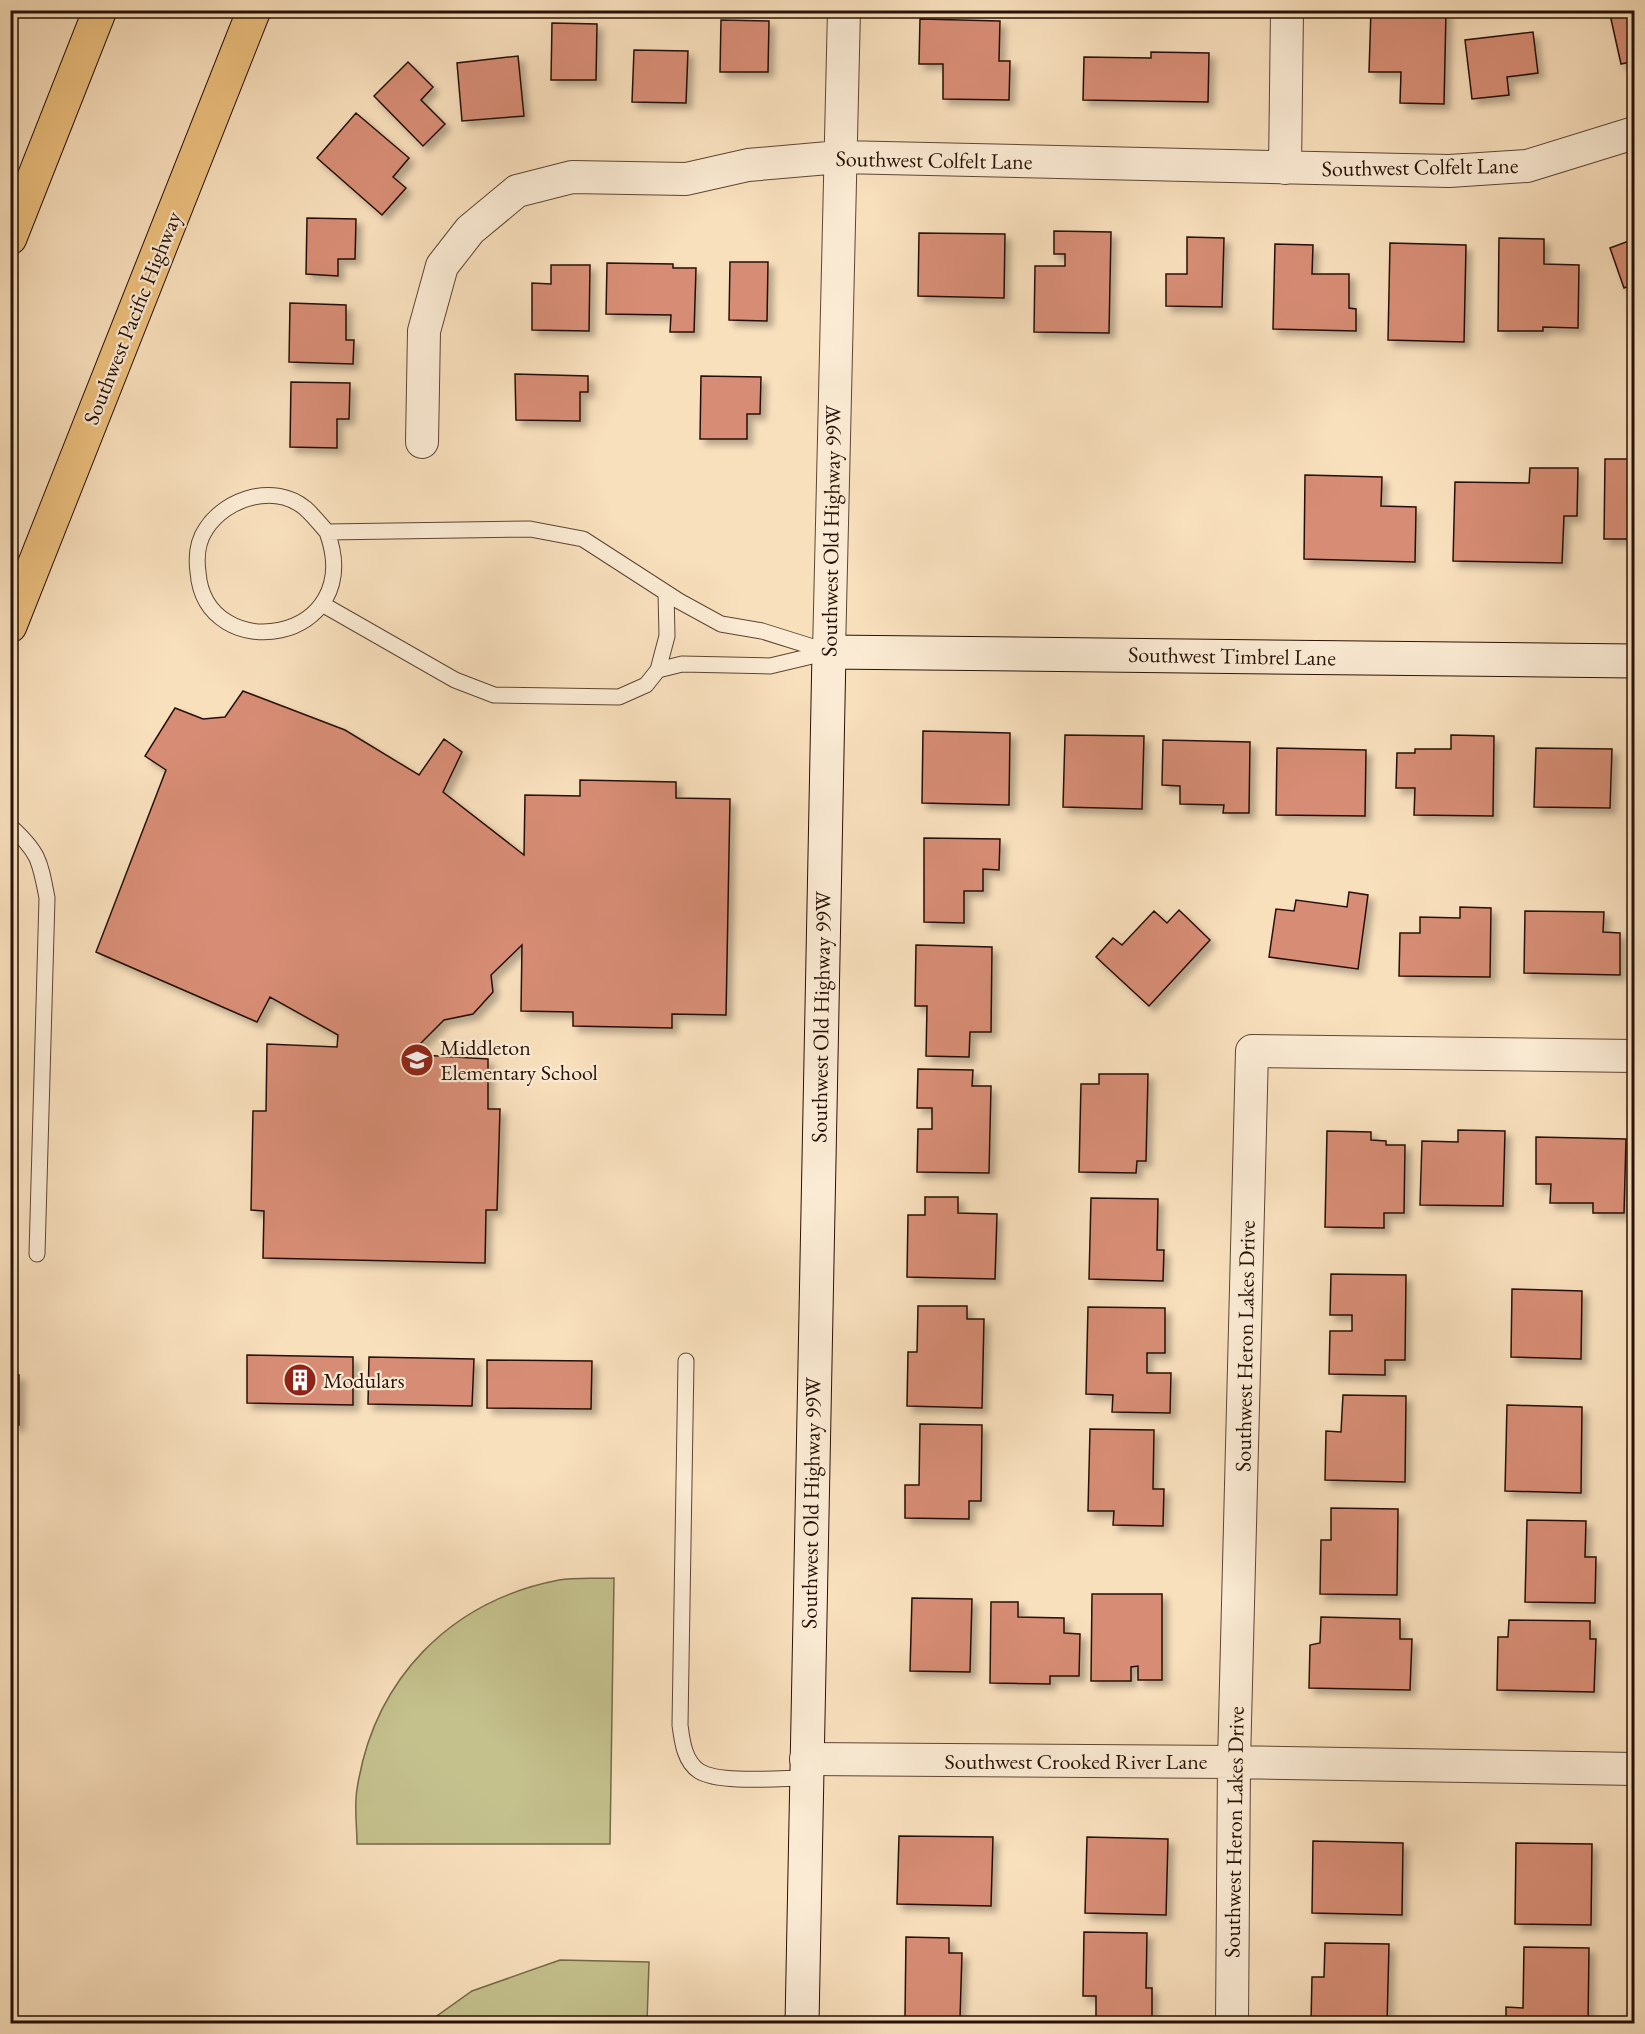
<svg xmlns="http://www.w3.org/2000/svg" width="1645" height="2034" font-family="'EB Garamond',serif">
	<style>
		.green { fill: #c4c18d; stroke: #76694a; stroke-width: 1.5 }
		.building { fill: #d78d75; stroke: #271107; stroke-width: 1.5; filter: url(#shadow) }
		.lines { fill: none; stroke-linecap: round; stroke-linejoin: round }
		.lane-casing { stroke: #5c4534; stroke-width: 17 }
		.street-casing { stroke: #5c4534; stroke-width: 34 }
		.secondary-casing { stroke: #271107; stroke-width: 35 }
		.highway-casing { stroke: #271107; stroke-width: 35 }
		.lane { stroke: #fbebd4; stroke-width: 15 }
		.street { stroke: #fbebd4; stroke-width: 32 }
		.secondary { stroke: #fbebd4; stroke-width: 33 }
		.highway { stroke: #ecc07e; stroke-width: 33 }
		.labels { text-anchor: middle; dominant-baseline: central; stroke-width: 4.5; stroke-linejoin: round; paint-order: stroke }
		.street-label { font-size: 22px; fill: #271107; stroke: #fbebd4 }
		.poi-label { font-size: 22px; fill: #271107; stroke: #fbebd4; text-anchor: start }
	</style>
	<defs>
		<filter id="shadow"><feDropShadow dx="5.5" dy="5.5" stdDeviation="3" flood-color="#0004"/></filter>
	</defs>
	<rect width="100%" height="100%" fill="#f9e0bd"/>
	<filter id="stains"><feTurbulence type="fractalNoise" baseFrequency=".00333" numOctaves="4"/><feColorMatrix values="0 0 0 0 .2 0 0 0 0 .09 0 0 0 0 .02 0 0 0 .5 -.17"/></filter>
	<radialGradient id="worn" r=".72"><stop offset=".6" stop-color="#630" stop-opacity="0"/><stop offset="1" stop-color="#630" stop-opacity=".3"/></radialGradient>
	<path class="green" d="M614,1578l-4,266h-253c0,-18 -3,-37 0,-55 17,-110 93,-188 202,-209 17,-3 37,-1 55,-2z
		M560,1960l89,2 -2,61h-220l45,-32z"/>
	<path class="building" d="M1371,10l75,1 -2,93 -44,-1 1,-31h-32z
		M1609,10h25v51l-13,3z
		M920,19l80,2 -1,40h11l-1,39 -66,-1v-35h-24z
		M721,20l48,1 -1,51h-48z
		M552,23l45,1 -1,56h-45z
		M1533,32l5,41 -31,4 2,18 -37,4 -7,-59z
		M634,50l54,1 -2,52 -54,-1z
		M1151,52l58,1 -1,49 -125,-2 1,-43 67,1z
		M518,56l6,60 -62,5 -5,-58z
		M408,62l25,25 -12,13 24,24 -22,22 -49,-50z
		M356,113l53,45 -16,19 13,11 -24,27 -65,-57z
		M307,218l49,1 -1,40h-17v17l-32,-2z
		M1054,231l57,1 -2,101 -75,-1 1,-66h30v-12h-11z
		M919,233l86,1 -1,64 -86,-2z
		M1187,237l37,1 -2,69 -56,-1v-32h21z
		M1499,238l45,1v25l35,1 -1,63 -35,-1v4h-45z
		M1634,239v45l-10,4 -14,-40z
		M1390,243l76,2 -2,97 -76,-2z
		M1275,244l38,1 -1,29h37v34l7,1v22l-83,-2z
		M730,262h38l-1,59 -38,-1z
		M607,263l66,1v4h23l-2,64h-24l1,-17 -65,-1z
		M551,265h39l-1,66 -57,-1v-47l19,1z
		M290,303l56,2v35h8l-1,24 -64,-2z
		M515,374l73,2v16h-8v29l-64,-1z
		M701,376l60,1 -1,37h-13v25h-47z
		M291,382l59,1 -1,36h-12v29l-47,-1z
		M1605,459h29v80h-30z
		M1530,468h48l-1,48h-13l-2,47 -109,-2 2,-79 74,1z
		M1305,475l77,2 -1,29 35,1 -1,55 -111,-3z
		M243,691l102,39 74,45 25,-36 18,13 -19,40 81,63 1,-60 55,1v-16l96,2v16l54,1 -4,216 -54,-1v14l-99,-2v-14l-52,-1 1,-66 -31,30 2,17 -20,22 -29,6 -28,28 5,7 67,4v50h12l-3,101h-11l-1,53 -222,-5 1,-47 -13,-1 2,-99h13l1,-67 70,3 1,-12 -68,-38 -13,25 -161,-70 70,-182 -21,-14 30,-48 28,11 22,-2z
		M923,731l87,2 -1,72 -87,-2z
		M1065,735l79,1 -2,73 -79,-2z
		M1451,735l43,1 -1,80 -79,-1 1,-27h-19l1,-35h18v-4h36z
		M1163,740l87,2 -1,71h-26l1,-8 -44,-1v-18l-18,-1z
		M1277,748l89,2 -1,66 -89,-1z
		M1536,748l76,1 -2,59 -76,-1z
		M924,838l76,1 -1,31 -16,-1v22h-19v32l-40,-1z
		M1349,892l19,3 -10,74 -89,-12 7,-48 18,2 2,-11 51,7z
		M1460,907l31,1 -1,69 -91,-1 1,-43h20v-16l40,1z
		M1179,910l31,30 -61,66 -53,-49 17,-19 9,7 32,-34 13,12z
		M1525,911l79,1 -1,20 17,1v42l-96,-2z
		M916,945l76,2 -1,85h-21l-1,25 -43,-1 1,-50h-12z
		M918,1069l55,1 -1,16h19l-2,87 -72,-1 1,-43h14v-21h-15z
		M1099,1074h49l-2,87h-9l-1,12 -57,-1 2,-88h18z
		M1458,1130l47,1 -2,75 -83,-1 2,-64 36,1z
		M1327,1131l44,1v8l15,1v4h19l-1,68h-20v15l-59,-1z
		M1536,1137l90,2 -2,74h-31v-10h-43l1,-19h-15z
		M925,1197h33v16l39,1 -2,65 -88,-2 1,-62h17z
		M1091,1198l67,1 -1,51h7l-1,31 -74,-2z
		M1331,1274l75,1 -1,85h-20v15l-56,-1 1,-43h22v-16h-22z
		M1512,1289l70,2 -1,68 -70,-2z
		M918,1306h49v13h17l-2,89 -75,-2 1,-54h9z
		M1088,1307l77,1v45h-18v20h24l-1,40 -58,-1 1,-17 -27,-1z
		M247,1355l106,2v48l-106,-2z
		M369,1357l105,2 -2,47 -104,-2z
		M487,1360l105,1 -1,48 -104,-1z
		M10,1375h9v50h-9z
		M1343,1395l63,1 -1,86 -80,-2 1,-49 15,1z
		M1507,1405l75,2 -1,86 -76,-2z
		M920,1424l62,1 -1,76h-12v18l-64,-1v-33h14z
		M1090,1429l64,1 -1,59h11l-1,37 -50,-1 1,-14h-26z
		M1331,1508l67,1 -1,86 -77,-1 1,-54h10z
		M1527,1520l59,1 -1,36h11l-1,46 -70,-1z
		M1092,1594h70v86h-24v-14l-7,1v14h-40z
		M912,1598l60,1 -2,73 -60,-1z
		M991,1602h27v15l46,1v15l16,1 -1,42h-29v8l-60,-1z
		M1321,1617l79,2v20h12l-2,51 -101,-2 1,-43 10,-2z
		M1509,1620l81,1v18h6l-2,53 -97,-2 1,-53h10z
		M899,1836l94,1 -2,69 -94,-2z
		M1087,1837l81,2 -2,76 -81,-2z
		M1313,1841l90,2 -1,72 -90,-2z
		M1516,1843l76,1 -1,81 -76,-1z
		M1084,1932l63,1 -1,55h6v36h-56v-28h-13z
		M906,1937l43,1v15h13l-2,65 -55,-1z
		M1325,1943l64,1 -2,80 -76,-1 1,-46h12z
		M1524,1947l65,1 -1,76h-82v-17l17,1z"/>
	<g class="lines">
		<g class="lane-casing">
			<path id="lane" d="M327,532c41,112 -122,136 -129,40 -2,-15 -1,-30 8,-43 20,-31 68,-46 99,-21 8,7 15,16 22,24l203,-3 53,10 96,62 42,23 41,7 67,21
				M322,604l133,76 39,15 125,2 27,-12 12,-15 24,-6 88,2 59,-14
				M658,670l9,-34 -1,-43
				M10,826c29,26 30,35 37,72l-10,356
				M686,1361l-6,364c2,15 4,36 19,46 20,13 82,7 107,7"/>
		</g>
		<g class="street-casing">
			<path id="street" d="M1285,168l2,-158
				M422,442l2,-111 18,-65 28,-36 47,-39 55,-14 114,2 62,-14 92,-8 609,14 78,-5 107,-33
				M829,652l15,-642
				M806,1759l428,3 400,7
				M1232,2024l2,-262 18,-711 382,5"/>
		</g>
		<g class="secondary-casing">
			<path id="secondary" d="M802,2024l27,-1372 805,9"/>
		</g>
		<g class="highway-casing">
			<path id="highway" d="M10,238l90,-228
				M10,626l244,-616"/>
		</g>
		<use href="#lane" class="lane"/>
		<use href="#street" class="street"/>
		<use href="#secondary" class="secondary"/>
		<use href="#highway" class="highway"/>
	</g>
	<defs>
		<g id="school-disc" transform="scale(1.725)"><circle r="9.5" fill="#8f2418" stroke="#fbebd4"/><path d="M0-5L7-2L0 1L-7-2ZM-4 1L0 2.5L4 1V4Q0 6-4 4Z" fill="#fff"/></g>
		<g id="building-disc" transform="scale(1.725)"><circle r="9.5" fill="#8f2418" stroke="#fbebd4"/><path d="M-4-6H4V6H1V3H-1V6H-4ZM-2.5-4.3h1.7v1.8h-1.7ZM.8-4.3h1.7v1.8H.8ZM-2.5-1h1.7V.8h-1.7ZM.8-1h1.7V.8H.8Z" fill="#fff"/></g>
	</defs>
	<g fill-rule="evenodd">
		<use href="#school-disc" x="417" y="1060"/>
		<use href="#building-disc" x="300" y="1380"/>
	</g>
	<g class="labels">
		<g class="street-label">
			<text transform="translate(934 160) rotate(1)">Southwest Colfelt Lane</text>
			<text transform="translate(1420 167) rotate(-1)">Southwest Colfelt Lane</text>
			<text transform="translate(132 318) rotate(-68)">Southwest Pacific Highway</text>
			<text transform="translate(831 531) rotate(-89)">Southwest Old Highway 99W</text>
			<text transform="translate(1232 656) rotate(1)">Southwest Timbrel Lane</text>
			<text transform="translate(821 1017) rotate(-89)">Southwest Old Highway 99W</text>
			<text transform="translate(1245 1346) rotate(-89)">Southwest Heron Lakes Drive</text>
			<text transform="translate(811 1503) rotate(-89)">Southwest Old Highway 99W</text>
			<text x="1076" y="1761">Southwest Crooked River Lane</text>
			<text transform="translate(1234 1832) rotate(-89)">Southwest Heron Lakes Drive</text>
		</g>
		<g class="poi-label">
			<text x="440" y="1047">Middleton<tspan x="440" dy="25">Elementary School</tspan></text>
			<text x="323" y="1380">Modulars</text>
		</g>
	</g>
	<rect width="1645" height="2034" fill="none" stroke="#f9e0bd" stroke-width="36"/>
	<rect x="12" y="12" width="1621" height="2010" fill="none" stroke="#271107" stroke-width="3"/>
	<rect x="18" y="18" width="1609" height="1998" fill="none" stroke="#271107" stroke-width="1.5"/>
	<rect width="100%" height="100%" filter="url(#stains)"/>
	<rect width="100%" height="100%" fill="url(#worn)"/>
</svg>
